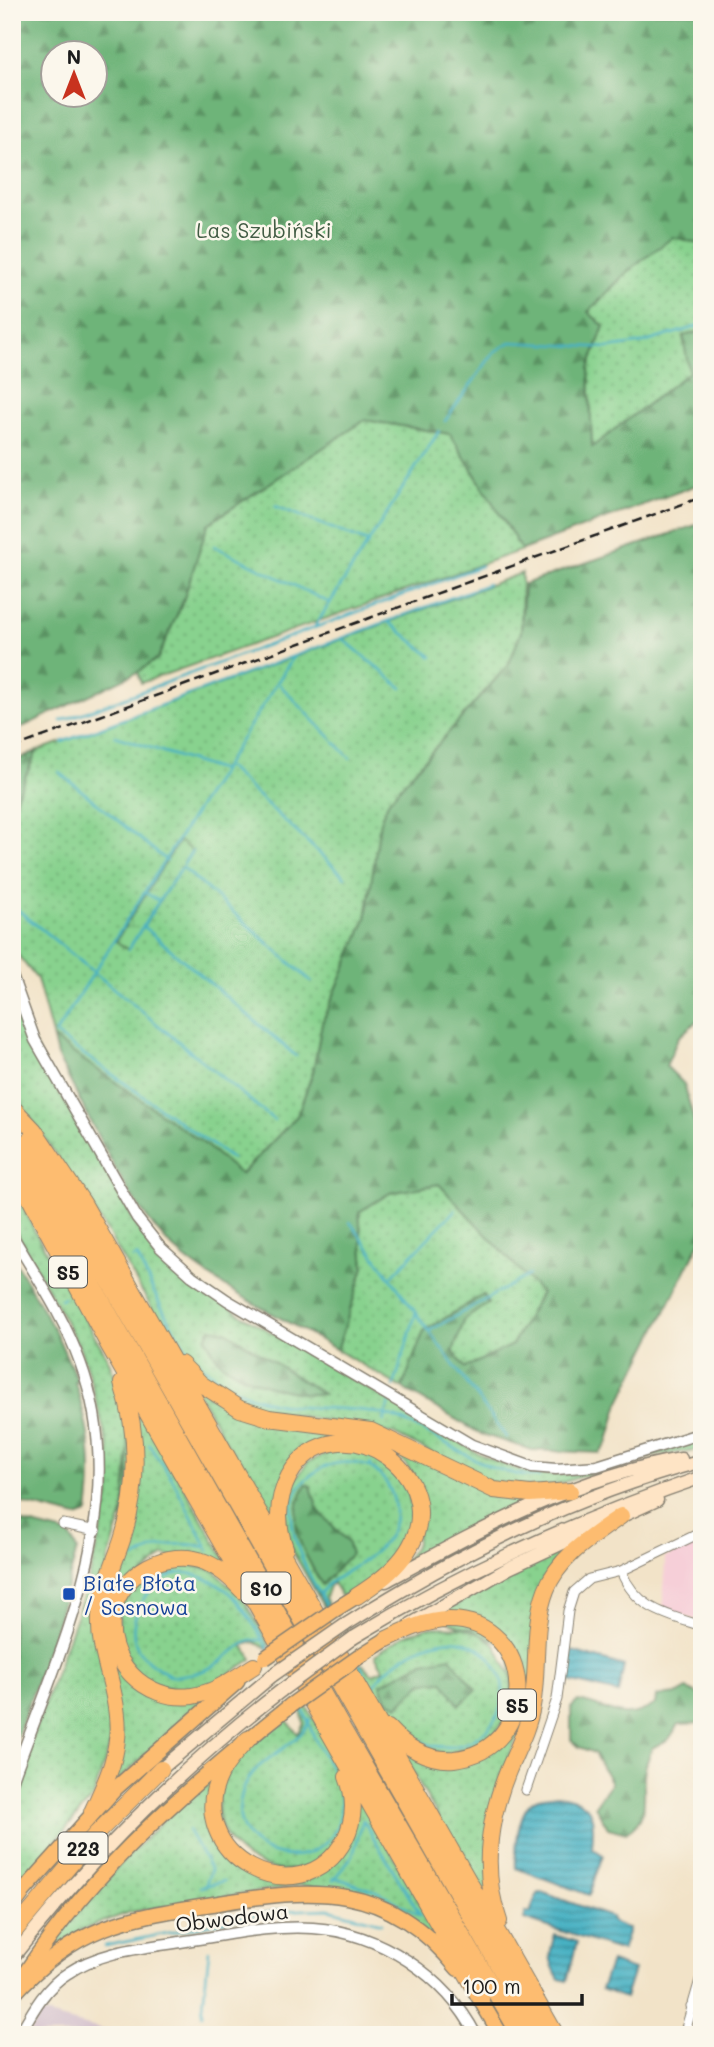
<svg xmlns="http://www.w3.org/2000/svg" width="714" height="2047" font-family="Mali,sans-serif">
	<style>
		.built { fill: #f6cfd8 }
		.industrial { fill: #d1bdca }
		.green { fill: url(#green-dots); stroke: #527755; stroke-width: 2 }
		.forest { fill: url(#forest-firs); stroke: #45684a; stroke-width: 2; fill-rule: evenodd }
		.wetland { fill: url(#wetland-marsh); stroke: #527755; stroke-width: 2 }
		.water { fill: url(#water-rules); stroke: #316670; stroke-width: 2 }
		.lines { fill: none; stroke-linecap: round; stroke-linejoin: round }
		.stream { stroke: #46b1c3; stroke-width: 2.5 }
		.minor-casing { stroke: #878072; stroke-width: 11 }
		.tertiary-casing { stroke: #878072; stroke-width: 13 }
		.secondary-casing { stroke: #878072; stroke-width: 15 }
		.trunk-casing { stroke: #878072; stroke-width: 17 }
		.motorway-casing { stroke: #878072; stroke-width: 18 }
		.minor { stroke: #fff; stroke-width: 9 }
		.tertiary { stroke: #fff; stroke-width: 10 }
		.secondary { stroke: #fee4c5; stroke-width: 12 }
		.trunk { stroke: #fdbc6f; stroke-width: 14 }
		.motorway { stroke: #fdbc6f; stroke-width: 16 }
		.rail { stroke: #1c1c1c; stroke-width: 2.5; stroke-dasharray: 10 5; stroke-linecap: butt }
		.secondary-bridge-casing { stroke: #878072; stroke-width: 15; stroke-linecap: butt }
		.trunk-bridge-casing { stroke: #878072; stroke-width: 17; stroke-linecap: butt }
		.secondary-bridge { stroke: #fee4c5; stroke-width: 12 }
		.trunk-bridge { stroke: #fdbc6f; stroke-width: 14 }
		.transit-dot { fill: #1a4fb4; stroke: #fbf7ec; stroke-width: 2.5 }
		.labels { text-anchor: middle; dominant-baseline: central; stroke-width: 5; stroke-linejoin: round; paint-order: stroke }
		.shield { fill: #fbf7ec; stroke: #5f5e5a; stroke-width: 2 }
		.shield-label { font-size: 19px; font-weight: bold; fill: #1c1c1c }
		.park-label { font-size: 21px; fill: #425c44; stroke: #fbf7ec }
		.transit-label { font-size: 21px; fill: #164399; stroke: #fbf7ec; text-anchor: start }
		.street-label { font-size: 21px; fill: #1c1c1c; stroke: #fbf7ec }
	</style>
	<defs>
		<pattern id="green-dots" width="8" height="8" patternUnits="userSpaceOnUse" patternTransform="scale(1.75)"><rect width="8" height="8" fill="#88d28e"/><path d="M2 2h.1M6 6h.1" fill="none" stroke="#75b47a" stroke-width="1.8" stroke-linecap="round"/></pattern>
		<pattern id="forest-firs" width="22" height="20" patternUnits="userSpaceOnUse" patternTransform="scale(1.75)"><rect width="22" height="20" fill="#6eb479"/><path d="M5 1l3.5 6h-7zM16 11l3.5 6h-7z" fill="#5a9262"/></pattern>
		<pattern id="wetland-marsh" width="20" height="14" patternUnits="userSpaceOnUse" patternTransform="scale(1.75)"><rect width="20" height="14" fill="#88d28e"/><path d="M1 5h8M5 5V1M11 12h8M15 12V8" fill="none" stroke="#75b47a"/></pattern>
		<pattern id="water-rules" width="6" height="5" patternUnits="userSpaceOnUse" patternTransform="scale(1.75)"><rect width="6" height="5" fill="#46b1c3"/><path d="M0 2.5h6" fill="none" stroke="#3a8f9e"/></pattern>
	</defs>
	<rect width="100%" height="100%" fill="#fbf7ec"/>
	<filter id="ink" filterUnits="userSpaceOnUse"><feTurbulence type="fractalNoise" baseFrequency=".0143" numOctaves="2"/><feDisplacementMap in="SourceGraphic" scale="14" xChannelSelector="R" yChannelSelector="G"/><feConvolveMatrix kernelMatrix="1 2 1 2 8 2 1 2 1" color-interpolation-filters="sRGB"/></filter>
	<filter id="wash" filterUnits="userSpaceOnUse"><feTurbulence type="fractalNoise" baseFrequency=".00686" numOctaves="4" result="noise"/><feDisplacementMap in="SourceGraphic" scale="28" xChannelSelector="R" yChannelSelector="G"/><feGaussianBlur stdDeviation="1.57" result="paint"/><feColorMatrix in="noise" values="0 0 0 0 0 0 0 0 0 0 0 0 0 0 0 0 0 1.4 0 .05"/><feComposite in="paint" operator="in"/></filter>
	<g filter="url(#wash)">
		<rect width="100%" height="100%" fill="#f2e3c8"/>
		<path class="built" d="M695,1542l7,3v77l-39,-13 2,-51z"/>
		<path class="industrial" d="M41,2013l81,22h-93z"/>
		<path class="green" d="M673,236l29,8v87l-19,5 7,36 -98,76 -3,-80 15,-42 -16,-14 40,-41z
			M365,420l85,14 72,116 -381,133 -3,-11 20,-14 25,-57 25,-77z
			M522,573l-1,59 -12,32 -120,136 -23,119 -44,104 -9,49 -16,44 -57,59 -37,-32 -150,-104 -16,-60 -25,-31v-142l25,-55z
			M12,989l11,34 34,66 85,146 24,26 74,53 245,143c16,6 34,15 52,17 48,7 117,-23 165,-36v11l-68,10 -76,25 -19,3 -44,-2 -101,-51 -134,-26 -39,-17 -35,-30 -14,-18 -65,-112 -95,-141z
			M12,1182l23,50 72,125 12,30 9,32 1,73 -21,69 6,172 -21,64 -81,95v-97l76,-212 23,-94 -2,-40 -20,-74 -9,-27 -68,-124z
			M439,1184l102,108 -29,53 -47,23 -12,-17 12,-32 23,-15 -5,-9 -59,36 -22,57 -65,-38 27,-83 -5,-55 31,-19z
			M192,1382l19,15 137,34 190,70 -66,26 -70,38 15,-22 -4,-69 -13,-17 -37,-19 -67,20 -20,72z
			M132,1396l102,179 -70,-20 -54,50 15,72 84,20 -97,89 7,-20 -15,-149 17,-63z
			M340,1448l35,5 33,33 5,36 -15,32 -25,25 -31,18 -9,-14 -4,3 -4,11 3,8 -3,3 -33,-58 -7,-25 2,-34 21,-29z
			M570,1544l-18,22 -25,146 -29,72 -7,127 -96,-171 43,23 75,-35 -3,-82 -76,-30z
			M175,1563l38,7 29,27 28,48 -4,3 -11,-6 -12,3 9,14 -38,25 -37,9 -36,-14 -22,-31v-39l21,-31z
			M429,1627l42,1 23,15 19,37 -8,41 -19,21 -40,12 -27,-7 -28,-23 -35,-56 6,-4 10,10 12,-4 -9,-15 28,-19z
			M305,1704c13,23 39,60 41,87 8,123 -149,87 -125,-3 8,-30 41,-52 64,-70l13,16 6,-11 -4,-16z
			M210,1775l15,80 22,18 82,-7 26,-78 90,159 -83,-52 -62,-10 -170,27 -49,18 -39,28c48,-68 109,-125 168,-183z"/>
		<path class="forest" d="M12,12h690v232l-29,-7 -45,34 -40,41 16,14 -15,42 3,79 97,-75 -6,-36 19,-5v152l-180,67 -72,-116 -85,-14 -157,104 -25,77 -25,57 -20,14 -126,60zM94,52v42h-42v-42z
			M702,523v493l-24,22 -12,28 18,18 18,66v88l-83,165 -12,41 -7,9 -68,-3 -51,-16 -79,-46 22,-57 59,-36 5,9 -23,15 -12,32 12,17 47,-23 29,-52 -102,-109 -49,9 -31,19 5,55 -27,83c-48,-29 -125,-65 -164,-102 -50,-49 -83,-131 -116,-192l-4,-17 150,104 38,32 56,-59 16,-44 9,-49 44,-104 14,-98 9,-21 120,-136 12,-32 3,-48z
			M37,751l-25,55v-44z
			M12,1256l43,75 23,51h-3c15,50 20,79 13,131l-11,4 -65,-16z
			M211,1328l15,3 97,63c-30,2 -81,-13 -103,-33 -6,-5 -10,-16 -14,-23z
			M306,1484l5,2 7,24 29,31 4,13 -29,31c-20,-37 -38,-60 -16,-101z
			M12,1520l57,14 8,16 -19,69 -46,133z
			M450,1657l26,33 -17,15 -16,-24 -20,1 -25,24 -11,-6 -6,-16 42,-22z
			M687,1689l15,7v27l-23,1 -10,15 -17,9c-3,9 -8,19 -8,28 -1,22 6,42 -18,57l-18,-5 -13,-22 16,-23 -17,-30 -15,-6 -8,-8v-31l7,-7c36,6 41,25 78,3l1,-8 21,-2z"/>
		<path class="wetland" d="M179,841l13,10 -64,99 -12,-9z"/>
		<path class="water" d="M572,1651l52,15 -6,27 -49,-12z
			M558,1795c36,5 37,21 34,53l11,7 -14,40 -73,-27c-1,-19 1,-59 20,-69 6,-3 15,-3 22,-4z
			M541,1892l70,25 1,5 17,7 -7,22 -98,-32 2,-7 4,1 7,-19z
			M555,1935l22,7 -10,39 -8,-2c-10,-17 -11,-25 -4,-44z
			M611,1962l23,8 -9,28 -24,-9z"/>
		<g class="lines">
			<path class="stream" d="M698,49l4,-4
				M445,421l49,-69 17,-10 97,6 35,-5 59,-18
				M275,506l92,36
				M214,546l116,57
				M389,622l43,35
				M314,628l167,-62
				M343,639l59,49
				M280,685l70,73
				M61,721l253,-93 125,-197
				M115,736l107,35
				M62,742l426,-158
				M227,767l118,110
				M59,772l108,89
				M183,865l9,-14
				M146,893l13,8 23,-34 130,115
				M159,901l-16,25 153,130
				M12,905l262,215
				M128,950l15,-24
				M232,1159l-177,-125 239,-378
				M350,1222l66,91 -22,73
				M133,1258l4,-2c36,78 62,138 155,150 32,4 70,0 101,11 55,20 84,57 146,60
				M390,1278l65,-68
				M60,1299l4,-2
				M416,1313l90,124
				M429,1331l100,-56
				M384,1421l5,-18
				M149,1444l24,36 36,71
				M135,1559c23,-16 46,-17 72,-12
				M320,1594l7,-9c17,-13 38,-22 53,-38 25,-25 17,-62 -10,-80l1,-3
				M327,1607c-21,-37 -62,-105 -10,-136 18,-11 34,-10 53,-4
				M263,1640c-23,-2 -34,19 -53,28 -13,6 -25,7 -39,8 -12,-7 -26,-15 -33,-27 -16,-29 13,-76 46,-76 14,0 34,11 45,19 14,12 30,41 40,58
				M358,1662c14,24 27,52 49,70 55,46 129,-25 80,-77 -11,-11 -29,-17 -44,-14 -27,4 -55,23 -70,46
				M300,1704c8,13 10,26 17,39 10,19 23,36 24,59 1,84 -127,62 -97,-14 12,-32 52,-38 66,-68
				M188,1830l23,40 -5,14
				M334,1877l45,15 42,24 -58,-96
				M333,1880l20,-25 10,-35
				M200,1887l24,-6
				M105,1946l170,-35 54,-2 53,14
				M202,2015l7,-64"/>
		</g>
	</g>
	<g filter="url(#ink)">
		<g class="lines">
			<g class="minor-casing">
				<path id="minor" d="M63,1524l33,7
					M702,1532l-81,39c15,38 46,44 81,55
					M526,1790l31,-91 11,-88 6,-19 15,-13 32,-8
					M691,2006l11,3
					M684,2035l18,-62"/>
			</g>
			<g class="tertiary-casing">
				<path id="tertiary" d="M12,976l23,64 102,178 23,29 32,29 35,24 245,145 60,22 24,2 41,-3 105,-33
					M12,1235c24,41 52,82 68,127 54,144 -20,285 -68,420
					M19,2035c13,-23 26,-48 49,-62 34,-23 78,-25 118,-32 42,-6 84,-16 127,-13 66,4 133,48 163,107"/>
			</g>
			<g class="secondary-casing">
				<path id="secondary" d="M613,1520l44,-20
					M386,1581c94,-51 188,-104 295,-122
					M411,1624l98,-56 88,-41
					M345,1625c116,-73 225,-128 357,-164
					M353,1638c111,-68 226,-119 349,-161
					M161,1769l112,-94
					M12,1958c79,-100 168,-190 270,-268"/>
			</g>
			<g class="trunk-casing">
				<path id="trunk" d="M336,1609l21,-13
					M363,1654l24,-15
					M13,1898l8,-4 95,-106 121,-106
					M25,1973c70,-106 167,-190 266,-268
					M475,1991l26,44
					M12,1996c65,-71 111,-78 201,-92 102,-17 174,-23 245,65"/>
			</g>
			<g class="motorway-casing">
				<path id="motorway" d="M12,1107l22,23 49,73 473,832
					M29,1140l509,895
					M12,1141l332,590 176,304
					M12,1165l96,179 373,655
					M181,1364l20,20 39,25 29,9 102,13 123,59 36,4 40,-3
					M285,1548c-9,-25 -8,-49 4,-72 48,-85 180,6 110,86 -12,14 -27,24 -42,34
					M243,1591c-11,-12 -23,-23 -38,-29 -38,-15 -84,11 -92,50 -10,48 32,90 79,84 23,-3 43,-18 62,-30
					M387,1639c19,-9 40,-19 61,-19 89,-1 94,130 6,139 -26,2 -49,-12 -66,-31
					M248,1739c-10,11 -20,21 -27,34 -42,81 80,148 124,66 10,-20 10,-42 2,-62
					M92,1812c15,-32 29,-61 25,-96 -3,-35 -19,-65 -17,-100 2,-26 14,-52 22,-76 17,-53 17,-105 0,-157
					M12,1906l9,-12
					M499,1921c-18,-50 -10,-103 9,-150 9,-22 20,-42 24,-65 7,-38 0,-80 14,-116 13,-34 47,-54 75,-74
					M12,1934l83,-99 66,-66"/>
			</g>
			<use href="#minor" class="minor"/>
			<use href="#tertiary" class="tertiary"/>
			<use href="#secondary" class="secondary"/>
			<use href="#trunk" class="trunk"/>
			<use href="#motorway" class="motorway"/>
			<path class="rail" d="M12,748l690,-251"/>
			<g class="secondary-bridge-casing">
				<path id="secondary-bridge" d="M273,1675l72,-50
					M282,1690l71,-52"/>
			</g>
			<g class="trunk-bridge-casing">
				<path id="trunk-bridge" d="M265,1658l71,-49
					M291,1705l72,-51"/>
			</g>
			<use href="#secondary-bridge" class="secondary-bridge"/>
			<use href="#trunk-bridge" class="trunk-bridge"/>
		</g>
	</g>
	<rect class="transit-dot" x="62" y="1587" width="14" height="14" rx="3.5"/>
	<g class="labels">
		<g class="shield">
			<rect x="49" y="1256.5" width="38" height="31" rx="5"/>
			<rect x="241.5" y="1572.5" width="49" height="31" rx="5"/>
			<rect x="498" y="1689.5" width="38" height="31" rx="5"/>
			<rect x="58.5" y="1832.5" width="49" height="31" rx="5"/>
		</g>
		<g class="shield-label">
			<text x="68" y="1272">S5</text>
			<text x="266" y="1588">S10</text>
			<text x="517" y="1705">S5</text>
			<text x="83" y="1848">223</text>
		</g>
		<g class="park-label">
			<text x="264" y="229">Las Szubiński</text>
		</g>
		<g class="transit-label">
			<text x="83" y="1582">Białe Błota<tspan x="83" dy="24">/ Sosnowa</tspan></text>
		</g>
		<g class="street-label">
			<text transform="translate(232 1917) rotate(-7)">Obwodowa</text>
		</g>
	</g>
	<rect width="714" height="2047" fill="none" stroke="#fbf7ec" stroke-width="42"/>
	<g transform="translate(74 74)"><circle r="33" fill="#fbf7ec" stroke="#a29f99" stroke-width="2"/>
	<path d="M0-5L12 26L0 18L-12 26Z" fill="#c8321e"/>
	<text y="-10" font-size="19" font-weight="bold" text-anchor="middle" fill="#1c1c1c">N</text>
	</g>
	<path d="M452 1994v10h130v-10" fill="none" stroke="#1c1c1c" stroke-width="3.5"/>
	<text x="462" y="1994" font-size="21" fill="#1c1c1c" stroke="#fbf7ec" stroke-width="5" paint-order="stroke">100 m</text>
</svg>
